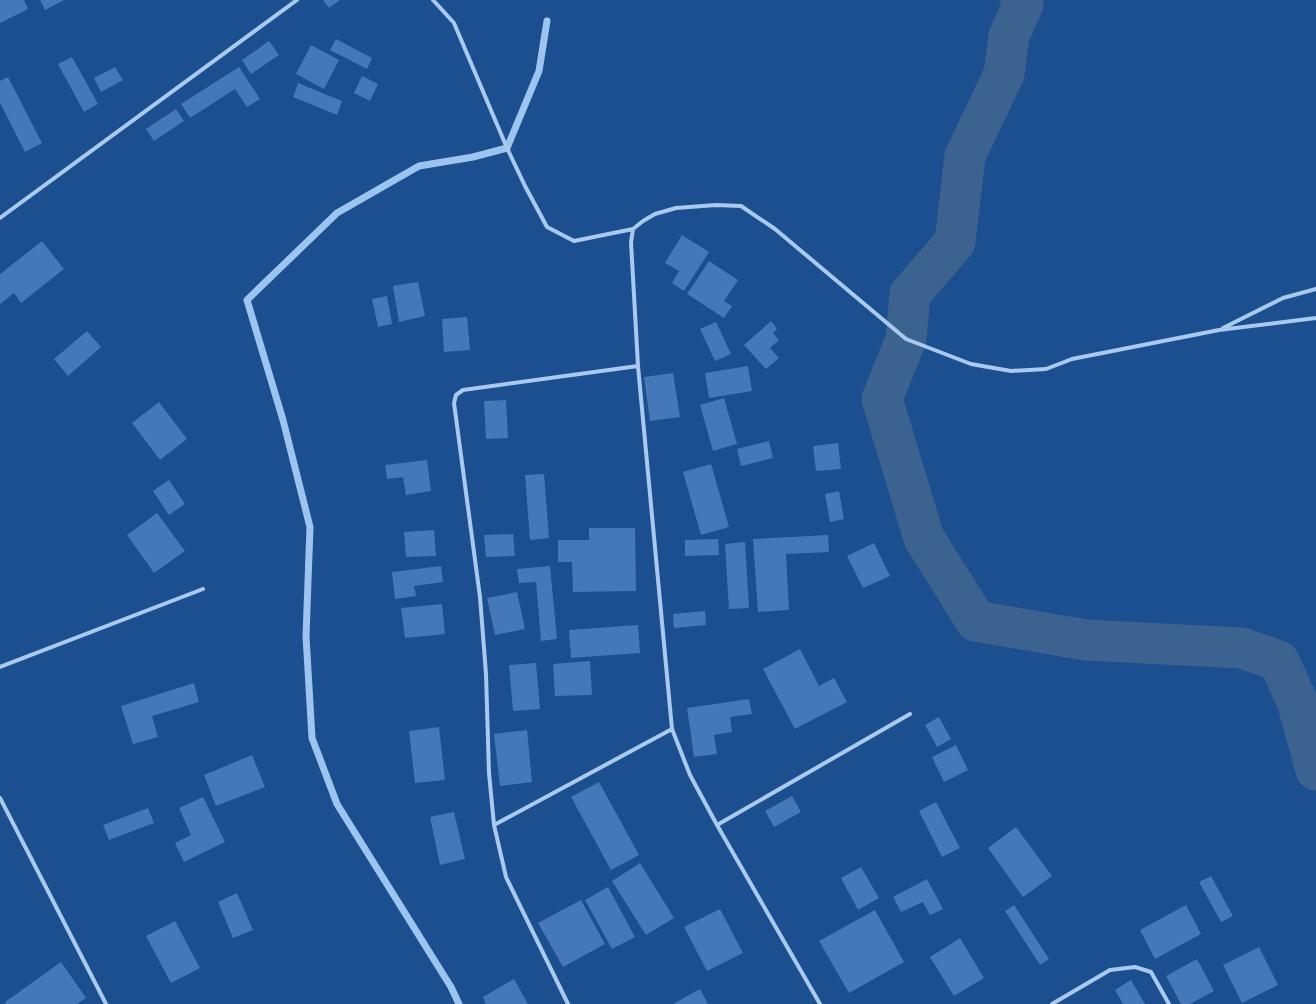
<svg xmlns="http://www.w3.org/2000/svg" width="1316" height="1004" font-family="'PT Sans Narrow',sans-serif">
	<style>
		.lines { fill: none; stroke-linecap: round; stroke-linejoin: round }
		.stream { stroke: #9cc4f0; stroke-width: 7 }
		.river { stroke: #3c6290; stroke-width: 41 }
		.building { fill: #4478b7 }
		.minor { stroke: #a9c9ee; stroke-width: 4 }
	</style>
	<rect width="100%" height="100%" fill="#1b4f8f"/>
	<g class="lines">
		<path class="stream" d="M459,1004l-8,-17 -114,-183 -25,-66 -6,-102 4,-109 -27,-107 -36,-120 90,-87 82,-47 54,-9 34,-9 32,-77 8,-50"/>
		<path class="river" d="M1021,0l2,4 -14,32 -5,38 -39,82 -10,86 -45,52 -4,45 -24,60 42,139 52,83 109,19 157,8 37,13 18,40 19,69"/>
	</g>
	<path class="building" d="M0,0h24l4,9 -28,14z
		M40,0h24l-19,10z
		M323,0h17l-11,8z
		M336,39l36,19 -5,11 -37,-19z
		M269,41l10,14 -28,19 -9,-14z
		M311,45l28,15 -15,29 -28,-15z
		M72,57l26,47 -14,8 -26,-48z
		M115,67l8,13 -22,12 -7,-14z
		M239,67l21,32 -13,8 -12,-18 -45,29 -9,-14z
		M362,76l16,8 -8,17 -16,-8z
		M8,77l34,66 -17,9 -25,-49v-22z
		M298,83l44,18 -5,14 -44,-18z
		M176,109l8,12 -30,20 -8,-12z
		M682,235l27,17 -25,39 -12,-8 7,-12 -14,-8z
		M42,241l22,28 -43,34 -7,-10 -14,11v-30z
		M709,261l29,19 -14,21 8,5 -8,12 -37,-24z
		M418,282l7,34 -26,6 -6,-36z
		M387,296l5,28 -14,3 -6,-28z
		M467,317l3,33 -26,2 -2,-33z
		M771,321l6,8 -4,4 6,7 -9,8 9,10 -13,11 -22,-24z
		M716,322l15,32 -16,7 -15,-32z
		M87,331l14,16 -33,29 -14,-17z
		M748,366l4,25 -43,7 -4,-25z
		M673,373l7,44 -30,4 -6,-44z
		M724,398l13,46 -24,7 -13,-46z
		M506,400l2,38 -22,1 -2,-38z
		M159,402l28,37 -27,21 -28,-37z
		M769,441l4,17 -32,8 -4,-17z
		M838,443l3,26 -25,2 -3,-25z
		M427,460l4,31 -25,4 -3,-18 -16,2 -2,-14z
		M711,464l18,63 -28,8 -18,-63z
		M544,474l5,64 -19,2 -5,-65z
		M169,480l16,24 -16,11 -16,-24z
		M839,491l5,28 -14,3 -5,-28z
		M157,513l28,38 -31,22 -27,-38z
		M589,528h46l1,63 -63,1 -1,-30h-14v-22h31z
		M434,530l2,26 -30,1 -2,-25z
		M513,534l2,22 -29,1 -2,-22z
		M828,535l1,17 -43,2 3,56 -31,2 -5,-73z
		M718,539l1,16 -34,1v-16z
		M745,542l4,66 -20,1 -4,-65z
		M874,543l16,33 -27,12 -16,-32z
		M441,566l2,16 -29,4 2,10 -21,3 -3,-27z
		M550,566l7,73 -16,2 -5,-59 -17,1 -2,-14z
		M517,592l8,37 -30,6 -8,-37z
		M442,604l3,30 -40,4 -4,-30z
		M705,611l1,14 -32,3 -1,-14z
		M638,625l2,28 -69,5 -2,-28z
		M800,649l19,37 15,-8 13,24 -52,27 -32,-60z
		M590,661l2,34 -37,1 -2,-32z
		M536,663l4,46 -27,2 -4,-46z
		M194,683l5,19 -47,14 6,21 -25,7 -12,-38z
		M749,699l3,15 -22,3 2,15 -18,3 3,19 -23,3 -7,-49z
		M939,717l12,22 -14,8 -12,-22z
		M439,727l6,53 -30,3 -6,-52z
		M527,730l5,52 -32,4 -6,-52z
		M956,745l12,25 -24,12 -12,-25z
		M252,755l13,32 -49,19 -12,-31z
		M599,782l40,73 -28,15 -40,-73z
		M792,796l9,16 -27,15 -9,-16z
		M203,797l22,45 -41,20 -9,-19 16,-8 -12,-27z
		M936,802l24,46 -18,9 -23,-46z
		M148,808l6,15 -45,17 -6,-15z
		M454,812l11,47 -25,6 -10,-48z
		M1016,827l36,49 -29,21 -35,-49z
		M640,863l34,55 -28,17 -34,-54z
		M861,867l18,31 -21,12 -17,-32z
		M1211,876l22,40 -12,6 -22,-40z
		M927,879l16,30 -13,6 -7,-13 -22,10 -8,-15z
		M608,887l27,50 -23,12 -27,-49z
		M237,893l16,37 -20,8 -15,-36z
		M581,900l24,44 -42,23 -25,-44z
		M1014,905l35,54 -9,6 -35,-54z
		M1186,905l15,29 -46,25 -15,-29z
		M720,909l23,44 -36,18 -23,-44z
		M875,910l29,52 -55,31 -30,-52z
		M175,921l25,47 -29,15 -25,-47z
		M960,938l24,40 -30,18 -24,-39z
		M1259,947l19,38 -36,18 -19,-38z
		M1197,959l17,32 -24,13h-9l-15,-28z
		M61,962l25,36 -9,6h-71l-1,-2z
		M514,979l14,25h-42l-3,-7z
		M1131,980l14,24h-22l-8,-14z
		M700,989l8,15h-35z"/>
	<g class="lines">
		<path class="minor" d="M433,0l21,23 53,125 18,38 22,41 27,14 59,-12
			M0,218l297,-218
			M1223,328l60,-30 33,-9
			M0,667l203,-78
			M0,798l106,206
			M494,825l178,-96
			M717,825l193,-111
			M568,1004l-62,-127 -12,-52 -5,-52 -3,-99 -6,-77 -26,-194 2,-8 7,-5 175,-24
			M820,1004l-103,-179 -27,-50 -18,-46 -34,-363 -7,-124 2,-13 10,-8 12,-7 21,-6 40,-3 25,1 34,23 131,110 65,25 40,7 35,-2 26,-10 147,-29 97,-12
			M1052,1004l58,-34 25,-3 16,5 18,32"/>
	</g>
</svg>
